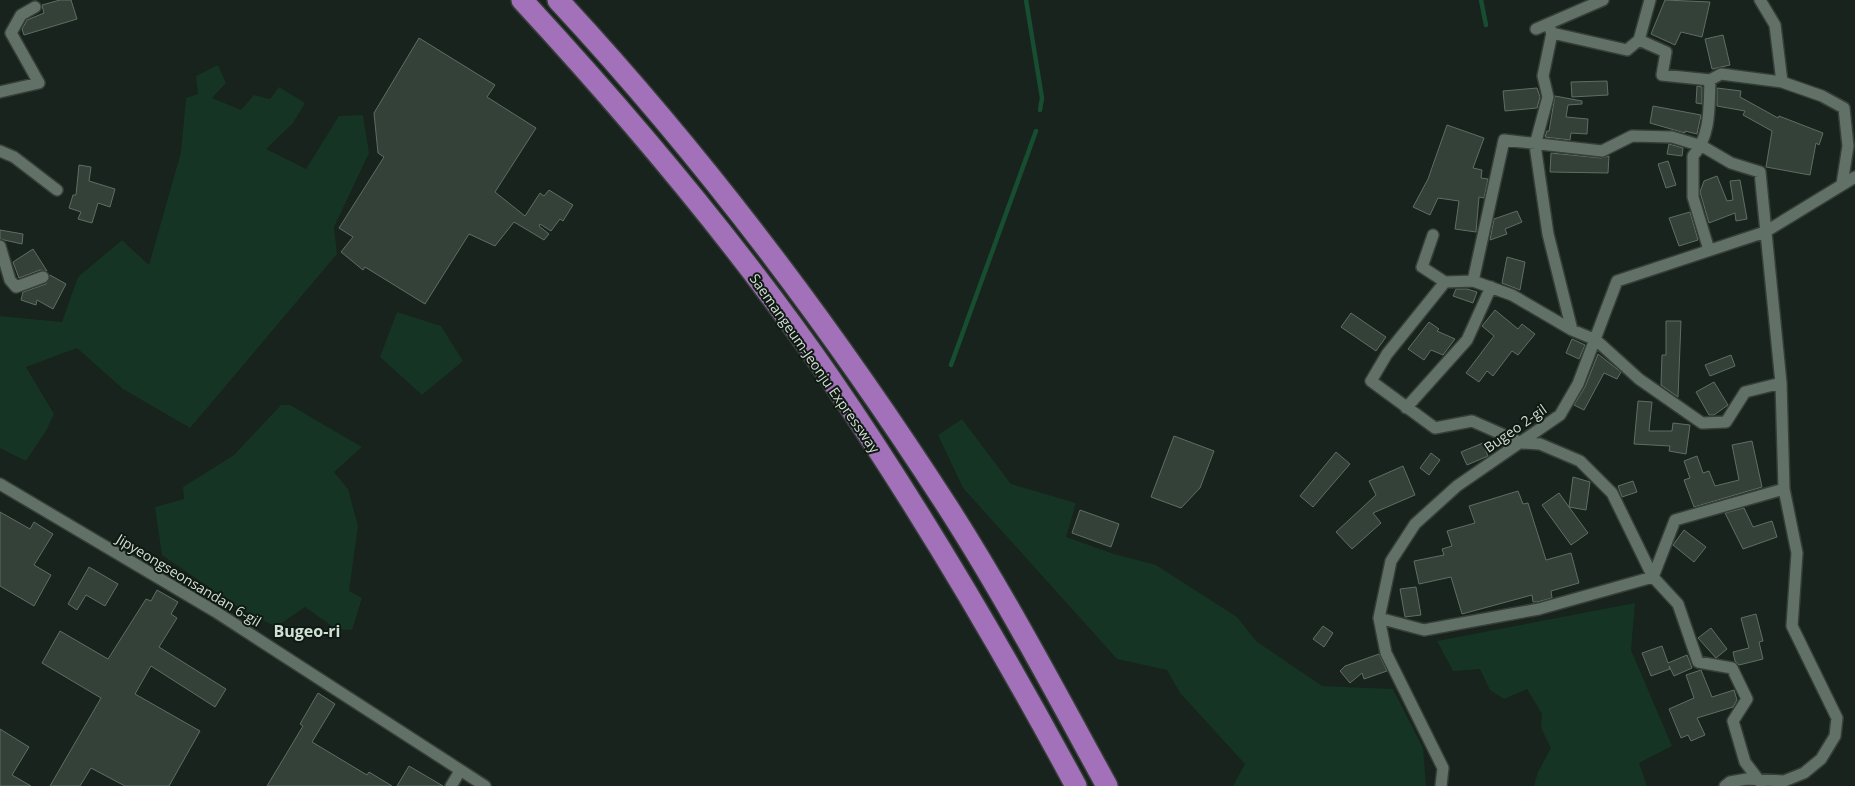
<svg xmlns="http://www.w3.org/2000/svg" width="1855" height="786" font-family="'Open Sans',sans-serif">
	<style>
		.green { fill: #153423 }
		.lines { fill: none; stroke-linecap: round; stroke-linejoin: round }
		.stream { stroke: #174d31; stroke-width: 4.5 }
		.building { fill: #334138; stroke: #5f6e64 }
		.minor-casing { stroke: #363e38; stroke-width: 14 }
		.motorway-casing { stroke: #363e38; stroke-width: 24 }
		.minor { stroke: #627167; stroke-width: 11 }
		.motorway { stroke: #a371ba; stroke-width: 21 }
		.labels { text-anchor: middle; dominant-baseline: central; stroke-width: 4; stroke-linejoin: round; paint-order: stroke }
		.street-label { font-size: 14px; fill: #d6ded8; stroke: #0e1a12 }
		.quarter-label { font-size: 16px; font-weight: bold; fill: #d1e1d6; stroke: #0e1a12 }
	</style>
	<rect width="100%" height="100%" fill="#17231c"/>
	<path class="green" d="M218,65l8,18 -14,15 29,12 13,-15 16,4 9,-12 26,16 -12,20 -27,26 40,20 33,-53 24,-1 6,38 -35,74 3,27 -147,174 -67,-39 -46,-41 -51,19 28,47 -8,17 -20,30 -26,-13v-132l62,6 16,-45 44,-37 27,25 32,-113 5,-54 12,-4 -2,-18z
		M397,312l44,14 22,35 -41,34 -42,-38z
		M281,405h9l72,42 -28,25 14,17 10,37 -9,65 13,7 -10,32 -16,-1 -31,-22 -29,20 -37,-19 -77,-53 -7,-48 29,-8 -1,-12 51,-32z
		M962,419l49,65 65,19 -10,34 48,17 42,11 81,52 19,24 66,45 71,3 30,59 3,38h-193l12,-22 -65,-71 -13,-23 -50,-11 -154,-171 -25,-53z
		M1635,603l-4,47 41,96 -33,17 8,23h-113l4,-14 13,-24 -10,-20 1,-14 -15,-25 -23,10 -14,-9 -10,-21 -27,2 -16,-30z"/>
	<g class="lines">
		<path class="stream" d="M1026,0l16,98 -2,12
			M1481,0l5,25
			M951,365l85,-234"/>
	</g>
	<path class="building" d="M60,0h11l6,19 -53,16 -2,-6 5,-9 17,-7 -2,-8z
		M1665,0l45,2 -8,35 -21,-5 -6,13 -24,-11z
		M1723,35l7,30 -18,4 -7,-30z
		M419,38l76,47 -8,12 49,31 -41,64 30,24 15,-23 4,3 5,-6 24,15 -10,16 -3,-2 -9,12 -11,-7 -1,2 10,8 -5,6 -30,-18 -19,24 -26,-12 -44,70 -60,-37 -2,3 -22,-18 12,-15 -14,-9 45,-71 -6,-4 -4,-40z
		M1607,81l1,14 -36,2 -1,-15z
		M1697,86l5,1v17l-6,-1z
		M1537,88l3,9 -3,11 -32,3 -2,-20z
		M1717,88l24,3 -1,6 38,21 1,-2 44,17 -4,12 -3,-2 -6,32 -44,-8 6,-36 -29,-16 2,-4 -28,-5z
		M1555,96l27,5v3l-14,1 -2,12 22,2 -1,15 -16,-1 -1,7 -25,-3 2,-6h2z
		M1653,106l48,9 -4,19 -12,-3v2l-35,-10z
		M1447,125l37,13 -11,30 9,2 -1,8 7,1 -4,19 -5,-1 -3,35 -21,-3 4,-28 -21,-3 -8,17 -17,-8 15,-28z
		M1669,144l14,4 -1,8 -15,-2z
		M1551,153l50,5 8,-2 -1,17 -58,-1z
		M1668,161l8,24 -10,3 -8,-24z
		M79,165l12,2 -2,14 26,8 -5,18 -12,-4 -6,20 -14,-4 3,-7 -12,-4 4,-13h3z
		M1717,176l10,25 6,-1 -3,-19 10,-1 7,39 -11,2 -1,-8 -26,10 -9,-31 4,-11z
		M1517,211l5,11 -17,7 2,5 -17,6 4,-21z
		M1690,212l8,28 -19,6 -10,-28z
		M0,230l23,4 -1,10 -22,-5z
		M33,249l14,22 -7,-1 -21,8 -6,-16z
		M1507,257l18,5 -5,28 -18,-7z
		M50,275l16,9 -13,25 -16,-9 -1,5 -15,-5 2,-8 23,-8z
		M1456,289h11l10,3 -4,11 -20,-7z
		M1495,310l23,19 4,-5 13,10 -17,21 -6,-4 -19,25 -6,-5 -8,11 -13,-9 28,-37 -12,-10z
		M1351,313l35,24 -10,14 -35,-24z
		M1666,321h15l-3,76 -17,-12 1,-30h4z
		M1429,322l10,7 -2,2 18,8 -12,16 -12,-5 -7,10 -16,-11z
		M1572,339l13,6 -6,14 -13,-6z
		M1598,354l23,18 -4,7 -13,-6 -20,37 -10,-5 11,-18z
		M1731,355l4,11 -25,10 -5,-11z
		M1714,382l14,23 -14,10h-5l-13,-23z
		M1638,401l14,1 -3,29h23l1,-8 17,2 -4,29 -17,-3 1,-5 -36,-2z
		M1174,436l40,15 -14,37 -19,20 -30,-11z
		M1752,441l10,46 -68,20 -10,-27 6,-2 -6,-17 13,-5 6,17 6,-2 6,15 24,-6 -7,-35z
		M1483,443l5,13 -21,9 -6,-13z
		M1336,452l14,12 -37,43 -13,-11z
		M1431,453l9,7 -11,15 -9,-7z
		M1403,466l12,29 -42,18 8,10 -29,26 -16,-17 40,-37 -7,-14z
		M1573,477l17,5 -4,28 -17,-3 19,26 -17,12 -29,-40 17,-12 10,14z
		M1633,481l4,11 -15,5 -4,-11z
		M1518,491l5,13 5,-1 18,57 25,-7 8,30 -28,8 1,7 -15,4h-4l-1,-7 -70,19 -11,-37 -32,7 -5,-23 30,-6 -2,-6 10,-3 -5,-15 28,-8 -6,-17z
		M1744,508l9,19 19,-6 5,16 -34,12 -18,-36z
		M1080,510l39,14 -8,23 -39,-14z
		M0,512l30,17 4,-7 19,12 -19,31 17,10 -17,31 -34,-20z
		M1684,530l22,17 -12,15 -21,-17z
		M89,567l29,17 -13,22 -19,-11 -9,15 -9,-6z
		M1416,587l5,28 -16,2 -5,-28z
		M157,590l21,12 -7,12 6,4 -18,29 67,42 -11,18 -64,-41 -16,28 65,37 -31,55h-44l-34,-18 -11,18h-30l51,-88 -59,-35 18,-32 48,28 38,-60 5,2z
		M1756,614l7,27 -4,1 4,17 -24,6 -4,-4 -2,-9 16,-4 -8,-30z
		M1323,626l10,7 -9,14 -11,-8z
		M1711,628l16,21 -11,9 -18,-20z
		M1662,646l6,17 19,-8 5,13 -18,8 -5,-10 1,3 -19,7 -9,-23z
		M1379,654l8,17 -23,8 -2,-6 -12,10 -10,-12 5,-5z
		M1701,670l11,27 22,-7 3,10 -4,7 -36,11 8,17 -14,6 -3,-6 -7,3 -12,-29 25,-11 -8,-23z
		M318,693l17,11 -23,38 55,33 2,-3 23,14h-125l36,-60 -3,-2z
		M0,729l29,18 -17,28 19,11h-31z
		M409,766l34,20h-46z"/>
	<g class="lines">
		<g class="minor-casing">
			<path id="minor" d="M1760,0l15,25 7,57 40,14 22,12 4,38 -6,38
				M1548,24l4,9 -9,43 5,21 -13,48 13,89 24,96
				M1536,29l67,-29
				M1552,33l75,17 12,-10 11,-40
				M1639,40l27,12 -4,23 48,5 11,-6 61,8
				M0,92l39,-9 -28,-50 10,-18 14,-8
				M0,151l14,6 43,33
				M1433,235l-11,32 23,15 28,-1 39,14 60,35 24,10 43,39 63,44 24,-1 19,-30 36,-9
				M0,246l10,34 6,7 27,-10
				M1709,250l-16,-53v-41c18,-20 16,-50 17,-76
				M1473,281l31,-141 98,11 30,-15 40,1 30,9 29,17 29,9 21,211 3,106 13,64 -5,73 45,92 -2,18 -14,23 -17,14 -20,8 -37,-2 -17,3 -5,4
				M1406,408l61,-68 24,-53
				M0,484l216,128 269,174
				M1379,618l45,12 115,-21 114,-32 -41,-84 -32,-32 -40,-17 -18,-1 -50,-22 -37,7 -64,-47 16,-27 58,-72
				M1761,783l-16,-21 -12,-41 14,-22 -15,-31 -34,-6 -20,-58 -25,-27 22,-57 109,-31
				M451,786l9,-15
				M1441,786l2,-18 -57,-115 -7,-35 12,-57 24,-37 42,-38 103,-71 18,-31 39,-103 148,-49 90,-55"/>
		</g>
		<g class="motorway-casing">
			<path id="motorway" d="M522,0c109,118 214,243 306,375 91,132 172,270 248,411
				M558,0c145,156 275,329 391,509 57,89 107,184 158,277"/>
		</g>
		<use href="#minor" class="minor"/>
		<use href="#motorway" class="motorway"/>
	</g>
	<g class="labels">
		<g class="street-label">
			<text transform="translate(815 363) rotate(55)">Saemangeum-Jeonju Expressway</text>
			<text transform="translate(1515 428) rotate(-35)">Bugeo 2-gil</text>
			<text transform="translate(189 580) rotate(31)">Jipyeongseonsandan 6-gil</text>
		</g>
		<g class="quarter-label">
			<text x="307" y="631">Bugeo-ri</text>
		</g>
	</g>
</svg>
